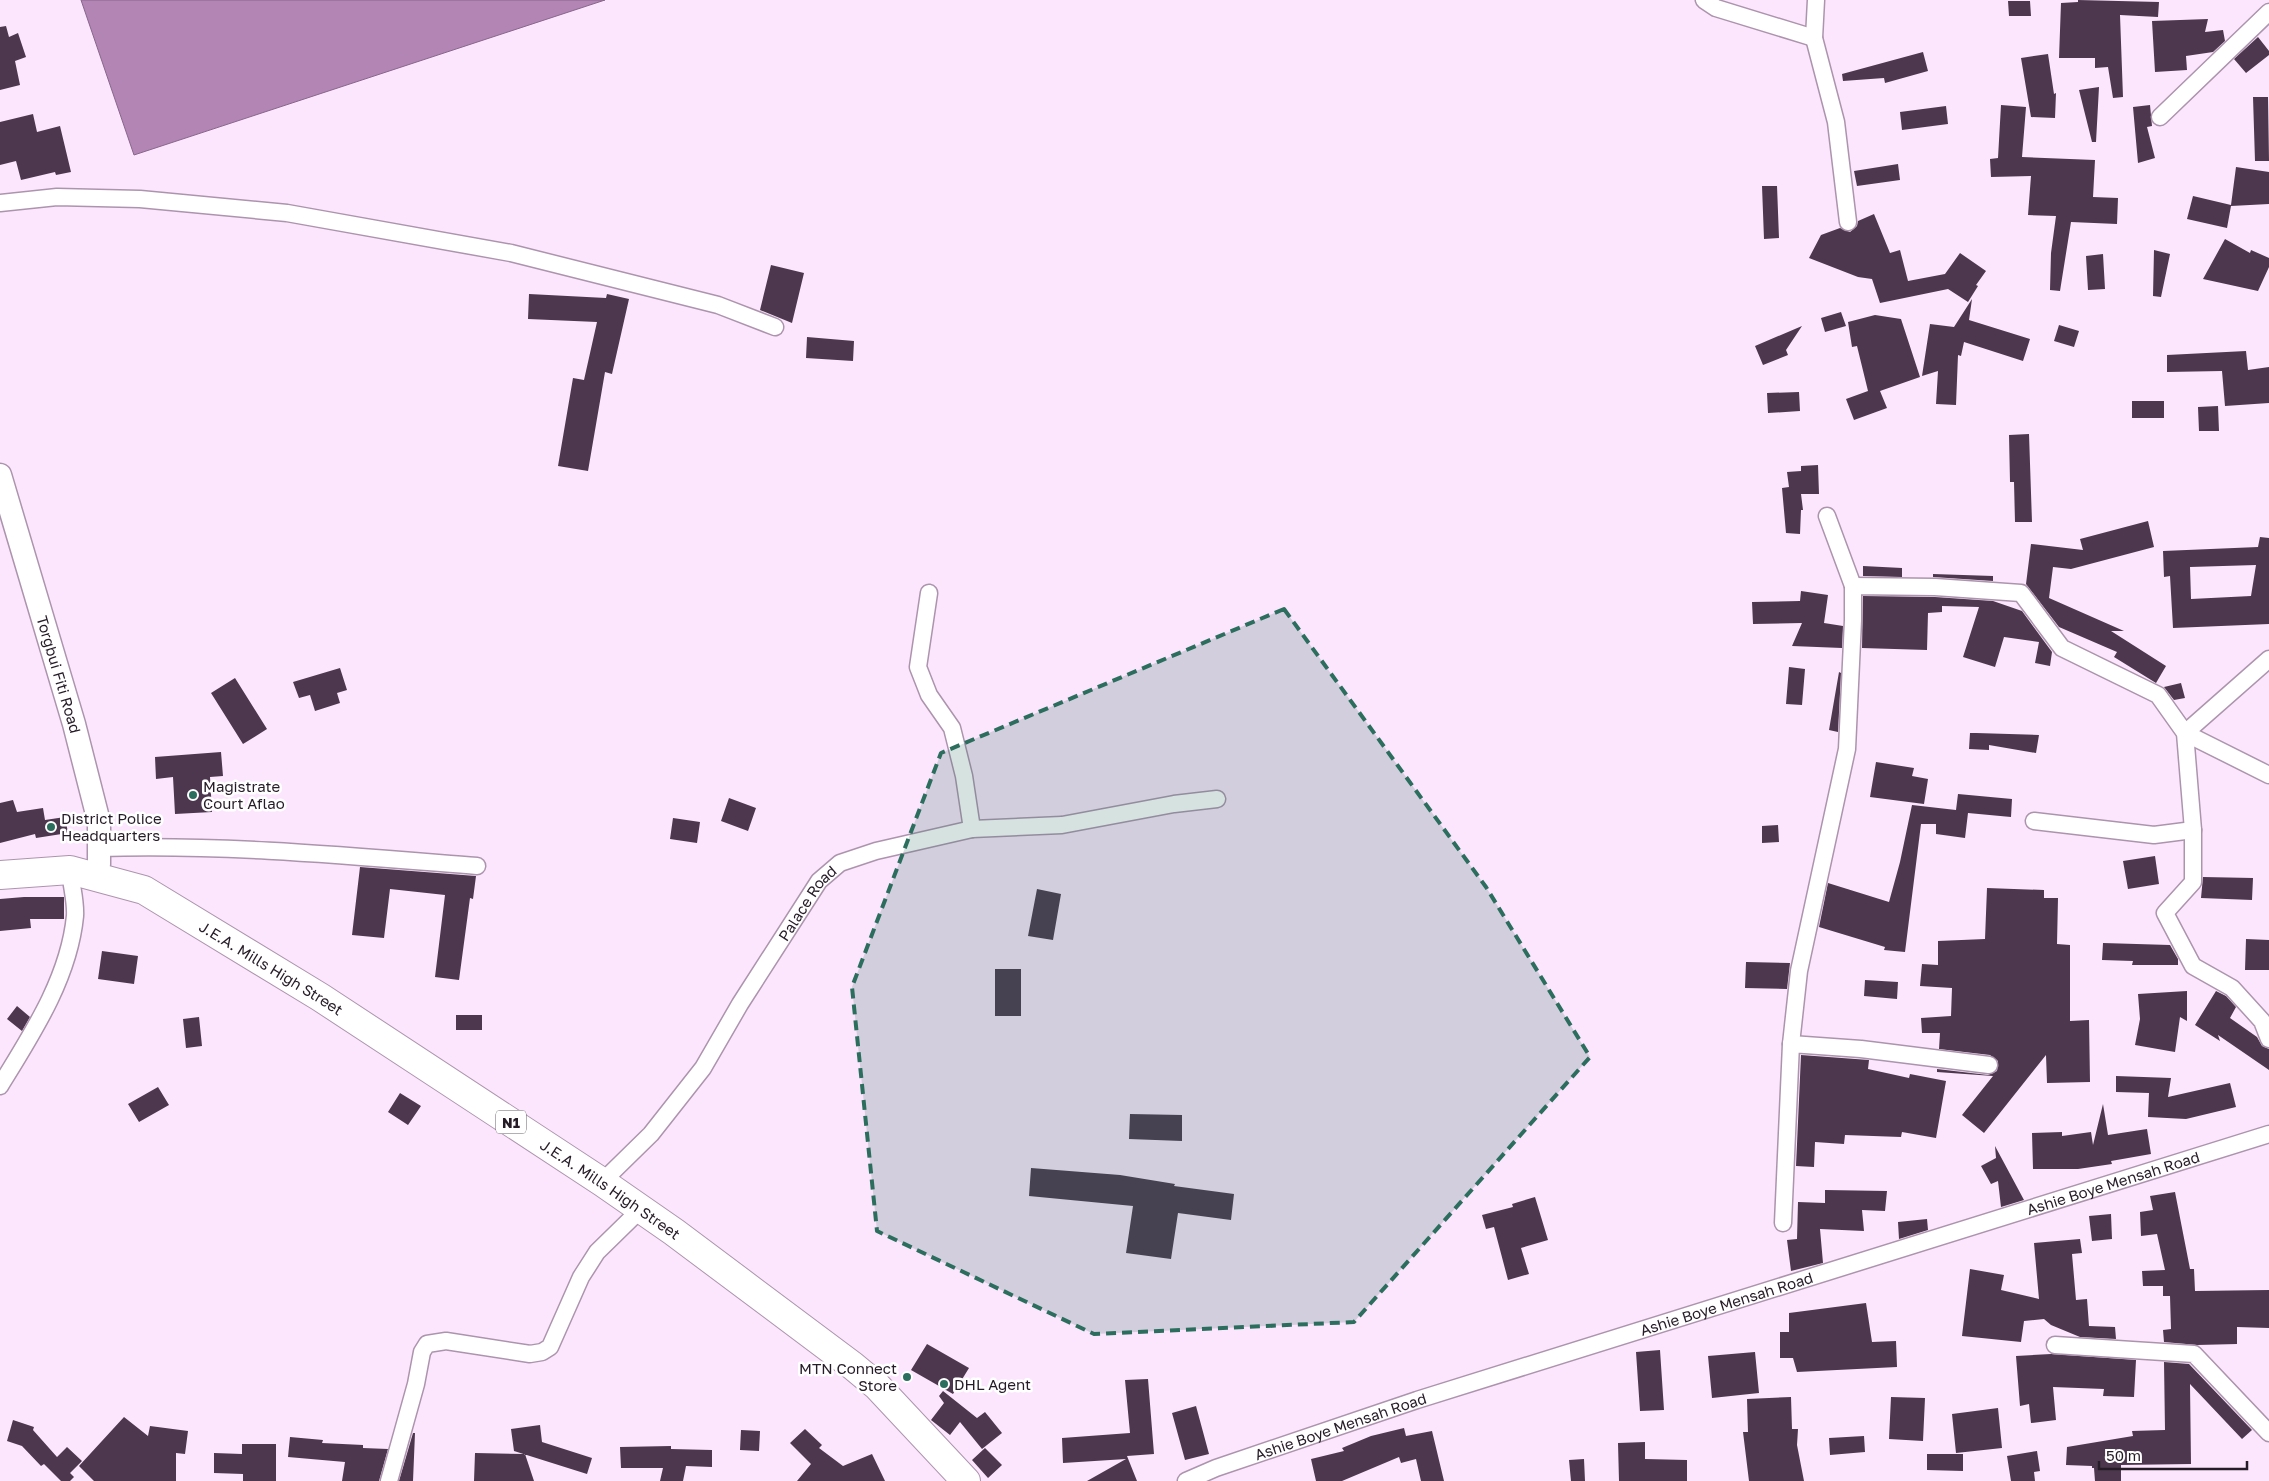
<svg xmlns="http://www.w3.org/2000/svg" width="2269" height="1481" font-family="'Golos Text',sans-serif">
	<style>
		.water { fill: #b285b5; stroke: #88668a }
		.building { fill: #4d374e; fill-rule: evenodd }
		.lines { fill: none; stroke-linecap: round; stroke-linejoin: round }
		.street-casing { stroke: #ad94ae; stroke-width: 19 }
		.secondary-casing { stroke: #ad94ae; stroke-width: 25 }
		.highway-casing { stroke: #ad94ae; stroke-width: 30 }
		.street { stroke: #fff; stroke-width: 16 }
		.secondary { stroke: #fff; stroke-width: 22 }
		.highway { stroke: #fff; stroke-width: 28 }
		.marked { fill: #2c6e5e; fill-opacity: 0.2; stroke: #2c6e5e; stroke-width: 4; stroke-dasharray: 10 6; stroke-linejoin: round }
		.poi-dot { fill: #2c6e5e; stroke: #fff; stroke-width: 2 }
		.labels { text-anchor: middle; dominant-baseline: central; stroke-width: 5; stroke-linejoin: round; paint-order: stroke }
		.shield { fill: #fff; stroke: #676068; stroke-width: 1 }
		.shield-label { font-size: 14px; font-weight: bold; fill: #261c27 }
		.street-label { font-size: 15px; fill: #261c27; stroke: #fff }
		.poi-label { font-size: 15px; fill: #261c27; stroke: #fff; text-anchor: start }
	</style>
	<rect width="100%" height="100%" fill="#fce6fd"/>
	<path class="water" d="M81,0h524l-471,155z"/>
	<path class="building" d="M2078,0l81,2 -1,15 -38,-2 3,82 -10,1 -5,-31 -13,1v-10h-36l2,-55 17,-1z
		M2008,1h22l1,15h-22z
		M2208,19l-3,13 18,-2 2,11 -12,11 -27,4 1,14 -32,2 -3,-51z
		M6,26l3,11 9,-4 8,24 -11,4 5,24 -20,5v-63z
		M2258,37l11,14v4l-23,18 -12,-14z
		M1923,52l5,19 -43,12 -1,-5 -41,3 -1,-7z
		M2048,54l6,40 2,-1 -1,25 -24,-1 -10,-59z
		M2099,87l-3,55h-4l-13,-52z
		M2253,97h15l1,64h-14z
		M2001,105l25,2 -4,50 73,3 -2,37 25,1 -1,26 -46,-2 -11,69 -10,-1 1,-37 5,-37 -28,-1 3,-39 -40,1 -1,-18 8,-1z
		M2150,105l2,21 -5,1 8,31 -17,5 -5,-56z
		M1946,106l2,18 -46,6 -2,-18z
		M33,114l4,18 23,-6 11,46 -15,3 -1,-3 -34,8 -5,-19 -16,4v-43z
		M1898,164l2,16 -43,6 -3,-15z
		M2236,167l33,5v32l-38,2 -4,22 -40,-9 6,-23 38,9z
		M1762,186h15l2,52 -15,1z
		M1874,214l16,39 10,-3 8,31 37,-7 15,-21 26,18 -10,14 2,1 -10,16 -20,-13 -68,14 -8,-24 -14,-2 -49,-19 12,-23 19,-7 10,4 7,-6 1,-5z
		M2225,239l25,14 1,-3 18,8v9l-11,24 -55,-12z
		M2154,250l16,4 -9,43 -8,-1z
		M2103,254l2,35 -17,1 -2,-34z
		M771,265l33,8 -12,50 -32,-13z
		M529,294l77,4 1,-4 22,5 -17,75 -7,-2 -17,99 -30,-5 15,-88 11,2 13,-58 -69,-3z
		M1972,299l-3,21 61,19 -7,22 -59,-19 -3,14 -3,-1 -2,50 -20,-1 2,-33 -16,5 8,-52 24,3z
		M1841,312l5,14 -21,6 -4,-14z
		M1875,315l26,4 19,58 -40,14 7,17 -33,12 -8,-21 22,-8 -11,-45 -5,1 -4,-25z
		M2059,325l20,6 -5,16 -20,-6z
		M1802,326l-16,24 2,5 -25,10 -8,-19z
		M807,337l47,4 -1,20 -47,-3z
		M2246,351l2,19 21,-3v36l-44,3 -3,-35 -55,1v-17z
		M1799,392l1,19 -32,2 -1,-20z
		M2132,401h32v17h-32z
		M2218,406l1,25h-20l-1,-24z
		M2029,434l3,88h-17l-1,-40h-4l-1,-47z
		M1818,465l1,29h-18l2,16h-2l-1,24 -14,-1 -4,-45 7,-1 -2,-15 14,-1v-5z
		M2148,521l6,26 -83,22 -18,-2 -4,31 75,33h-13l55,35 -10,17 -42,-26 3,-5 -58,-25 -33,-43 5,-40 52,6 -3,-11z
		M2260,537l9,1v86l-96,4 -3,-52 -6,1 -1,-26 95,-4zM2256,565l-5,31 -60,3 -1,-32z
		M1863,566l39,2v9l-39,-1z
		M1933,574l60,2v5l-60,-4z
		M1801,591l27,4 -4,28 19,3 -1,22 -50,-2 10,-23 -49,1 -1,-22 48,-1z
		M1863,596l72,1 58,4 29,10 30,41 -2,14 -15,-3 4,-21 -35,-5 -9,30 -32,-10 16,-50 -37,-1v6l-14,1 -1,37 -65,-2z
		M1789,667l16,2 -3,36 -16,-1z
		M340,668l7,22 -10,3 3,10 -25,8 -5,-16 -11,3 -6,-16z
		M1839,672l2,1 -3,59 -9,-2z
		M235,678l32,51 -24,15 -32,-51z
		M2181,683l4,15 -11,2 -10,-13z
		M1970,733h6l63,2 -3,18 -47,-8v5l-20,-1z
		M221,752l2,24 -13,1 2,35 -37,2 -2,-37 -17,2 -1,-22z
		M1876,762l38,6 -2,8 16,3 -4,25 -54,-7z
		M1958,794l54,5 -1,18 -43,-4 -3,25 -29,-4v-10h-15l-16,128 -21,-2 1,-3 -66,-20 9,-44 61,19 11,-40 12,-57 44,5z
		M729,798l27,10 -8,23 -27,-10z
		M13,800l4,12 26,-4 2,12 20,-3 3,16 -32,5 -1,-4 -35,9v-40z
		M673,818l27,4 -3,21 -27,-4z
		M1778,825l1,17 -17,1v-17z
		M2155,856l4,28 -31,5 -5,-28z
		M360,867l116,9 -3,23 -3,-1 -11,82 -24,-3 10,-82 -55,-6 -6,49 -32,-3z
		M2203,877l50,1 -1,22 -51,-2z
		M1987,888l57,2v8h14l-1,46 13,1v76l19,-1 1,62 -43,1 -1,-28 -62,78 -22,-18 31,-39 -56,-4v-3l51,6 9,-4 1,-10 -8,-6 -51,-6 1,-16h-18l-1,-15 30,-2 1,-28 -32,-2 2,-22 16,1v-24l47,-2z
		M1037,889l24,5 -8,46 -25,-4z
		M24,897h40v22h-34l1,9 -31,3v-32z
		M2246,939l23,1v30h-24z
		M2103,943l67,2 8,14v6h-46l1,-4 -31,-1z
		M102,951l36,5 -4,28 -36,-5z
		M1746,962l44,1 -3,26 -42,-1z
		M995,969h26v47h-26z
		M1865,980l33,2 -1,17 -33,-3z
		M2187,991v30l-7,-4 -5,35 -40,-7 5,-26 -2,-25z
		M2216,991l10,5 10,11 -6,11 27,19 5,9 7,3v21l-51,-35 2,6 -25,-16z
		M17,1006l13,11 -8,14 -15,-12z
		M456,1015h26v15h-26z
		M199,1017l3,29 -16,2 -3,-29z
		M1801,1055l68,5 -1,9 41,9 1,-4 36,7 -10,57 -34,-6 -1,5 -56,-2 -1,9 -29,-2 -1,25 -18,-1z
		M2116,1076l55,2 -3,19 62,-14 6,24 -50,12 -38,-2 1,-24 -33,-1z
		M158,1087l11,18 -30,17 -11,-18z
		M400,1093l21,13 -13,19 -20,-13z
		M2103,1104l5,31 39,-6 4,25 -40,7 1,3 -34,5h-45l-1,-36 30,-1v4l29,-4 2,13z
		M1130,1114l52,1v26l-53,-2z
		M1995,1146l29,54 -23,7 -3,-26 -7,3 -10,-18 15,-8z
		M1031,1168l89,7 55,9 -1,2 60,8 -3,26 -53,-7 -7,46 -45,-6 7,-47 -104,-10z
		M1825,1190l62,1 -2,20 -23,-1 2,21 -44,-2 3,34 -32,8 -4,-31 10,-1 1,-37 27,1z
		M2175,1192l15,77h4l1,22 74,-1v38l-32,-1v17l-40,1 -33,-3 -1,-12 8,-1 -1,-33h-7v-10h-20l-1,-15 23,-1 -8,-36 -16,2 -1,-24 13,-2 -3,-14z
		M1535,1197l13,43 -27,8 8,26 -21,6 -14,-53 -8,2 -4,-14 31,-8 -1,-3z
		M2111,1214l1,25 -20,2 -3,-25z
		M1927,1219l1,11 -29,9 -1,-17z
		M2080,1239l2,14 -10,1 4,46 11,-1 2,27 26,1 1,12 -36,-2 -29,-12 -7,-6 -20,2 -3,21 -59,-6 8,-67 34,6 -3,15 38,9 -5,-56z
		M1866,1303l6,39 24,-1 1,26 -100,5 -4,-14h-13v-26h9v-19z
		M927,1344l42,24 -16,26 -42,-24z
		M1660,1350l4,60 -24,1 -4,-59z
		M1755,1352l4,41 -47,5 -4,-42z
		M2051,1354l85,6 -2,37 -31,-1 1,-7 -51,-2 3,33 -25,3 -2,-19 -9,2 -4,-50z
		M2164,1362l25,2 63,66 -10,9 -52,-55 1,80 -70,1v16h-26l-1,-13h-2v-2l-26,-1 1,-18 66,-11 -1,-5 33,-1z
		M1148,1379l6,75 -27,2 10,25h-50l39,-22 -63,4 -1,-25 68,-5 -5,-53z
		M943,1391l34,27 8,-6 17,21 -20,16 -22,-27 -10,13 -19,-15 13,-17 -5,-7z
		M1791,1397l1,32h6l-1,16 7,36h-55l-6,-49h5l-1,-33z
		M1891,1397l34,1 -2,43 -34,-2z
		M1196,1406l13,48 -24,6 -13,-47z
		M1998,1408l4,40 -46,5 -4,-39z
		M124,1417l24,19 2,-10 38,5 -3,23 -9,-1v28h-82l-15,-15z
		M13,1420l21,7 -1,3 24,27 10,-10 15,14 -12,12 4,4 -4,4h-9l-17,-17 -3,2 -19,-20 -15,-5z
		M540,1425l2,17 50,16 -5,16 -73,-23 -3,-22z
		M1404,1428l2,8 26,-5 12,50h-23l-5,-22 -15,4 -2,-6 -57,24h-26l-5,-22 33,-8 -2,-3 29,-12z
		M805,1429l17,16 -3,3 24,18 29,-12 13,27h-88l14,-17 -21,-21z
		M741,1430l19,1 -1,20 -19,-1z
		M413,1433h2l-2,48h-14z
		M1864,1436l1,16 -35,3 -1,-17z
		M290,1437l33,3 -1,3 41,2v3l25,1 -9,32h-37l3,-19 -57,-5z
		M1645,1442v17l42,1v21h-68l-1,-38z
		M242,1444h34v37h-33v-7l-29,-1v-20l28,1z
		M671,1446v3l41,1v17l-26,-1 -3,15h-23l3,-13h-42l-1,-21z
		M985,1448l17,17 -14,13 -16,-18z
		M2037,1451l3,20 -6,1 1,9h-24l-4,-25z
		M475,1453l50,1 9,27h-60z
		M1927,1454h36v17l-36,-1z
		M1584,1459l1,22h-14l-2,-21z"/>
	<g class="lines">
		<g class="street-casing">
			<g id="street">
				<path d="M1704,0l12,8 98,30"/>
				<path d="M1816,0l-2,38 22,84 12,100"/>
				<path d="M2160,117l109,-105"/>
				<path d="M0,203l57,-6 83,2 147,14 224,40 207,52 57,22"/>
				<path d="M1827,516l26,70"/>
				<path d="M929,593l-11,74 11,28 23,33 12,48 8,53"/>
				<path d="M2269,659l-84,74 84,42"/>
				<path d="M2034,821l120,14 39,-5"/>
				<path d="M99,848c126,-4 253,8 378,18"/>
				<path d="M1791,1044l8,-73 48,-222 6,-129v-34l82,1 86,6 41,55 96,47 27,38 8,97v52l-28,31 28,53 39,22 30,33 7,18"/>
				<path d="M0,1086c32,-52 69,-108 75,-170 1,-15 -4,-31 -5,-46"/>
				<path id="s1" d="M602,1182l49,-48 52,-66 37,-64 79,-123 21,-18 36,-12 96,-22 90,-4 112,-21 43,-5"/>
				<path d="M1783,1223l8,-179 70,5 128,16"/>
				<path d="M2055,1345l139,9 75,79"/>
				<path d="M389,1481l27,-97 6,-32 5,-8 19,-3 84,13 12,-2 8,-5 31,-70 16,-25 44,-43"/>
				<path id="s2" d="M1186,1481l30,-13 201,-68 852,-266"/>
			</g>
		</g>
		<g class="secondary-casing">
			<g id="secondary">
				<path id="s3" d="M0,475l74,249 25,98v42l-3,12"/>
			</g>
		</g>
		<g class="highway-casing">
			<g id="highway">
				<path id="s4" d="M0,875l70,-5 74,20 176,107 282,185 72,50 179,134 24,20 89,95"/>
			</g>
		</g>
		<use href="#street" class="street"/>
		<use href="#secondary" class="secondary"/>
		<use href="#highway" class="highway"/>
	</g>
	<path class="marked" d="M1284,609l202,278 104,170 -236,265 -260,12 -217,-103 -25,-244 89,-234z"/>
	<g class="poi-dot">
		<circle cx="193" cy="795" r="5"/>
		<circle cx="51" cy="827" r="5"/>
		<circle cx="907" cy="1377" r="5"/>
		<circle cx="944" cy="1384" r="5"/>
	</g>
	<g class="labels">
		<rect class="shield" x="496" y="1110.5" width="30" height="23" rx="4"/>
		<g class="shield-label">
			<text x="511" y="1122">N1</text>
		</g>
		<g class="street-label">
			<text stroke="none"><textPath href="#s3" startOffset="208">Torgbui Fiti Road</textPath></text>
			<text stroke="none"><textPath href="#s1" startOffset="348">Palace Road</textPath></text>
			<text stroke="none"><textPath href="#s4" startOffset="296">J.E.A. Mills High Street</textPath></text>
			<text stroke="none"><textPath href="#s2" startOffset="974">Ashie Boye Mensah Road</textPath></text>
			<text stroke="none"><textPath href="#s4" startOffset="701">J.E.A. Mills High Street</textPath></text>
			<text stroke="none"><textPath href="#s2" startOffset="569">Ashie Boye Mensah Road</textPath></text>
			<text stroke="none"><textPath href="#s2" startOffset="164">Ashie Boye Mensah Road</textPath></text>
		</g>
		<g class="poi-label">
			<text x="203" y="786">Magistrate<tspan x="203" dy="17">Court Aflao</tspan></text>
			<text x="61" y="818">District Police<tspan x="61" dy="17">Headquarters</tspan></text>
			<text x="897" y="1368" text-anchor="end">MTN Connect<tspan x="897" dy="17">Store</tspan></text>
			<text x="954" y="1384">DHL Agent</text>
		</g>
	</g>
	<path d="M2099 1461v8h148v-8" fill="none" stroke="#261c27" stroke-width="2.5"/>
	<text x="2106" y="1461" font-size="15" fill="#261c27" stroke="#ffffff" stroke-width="4" paint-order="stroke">50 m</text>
</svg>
